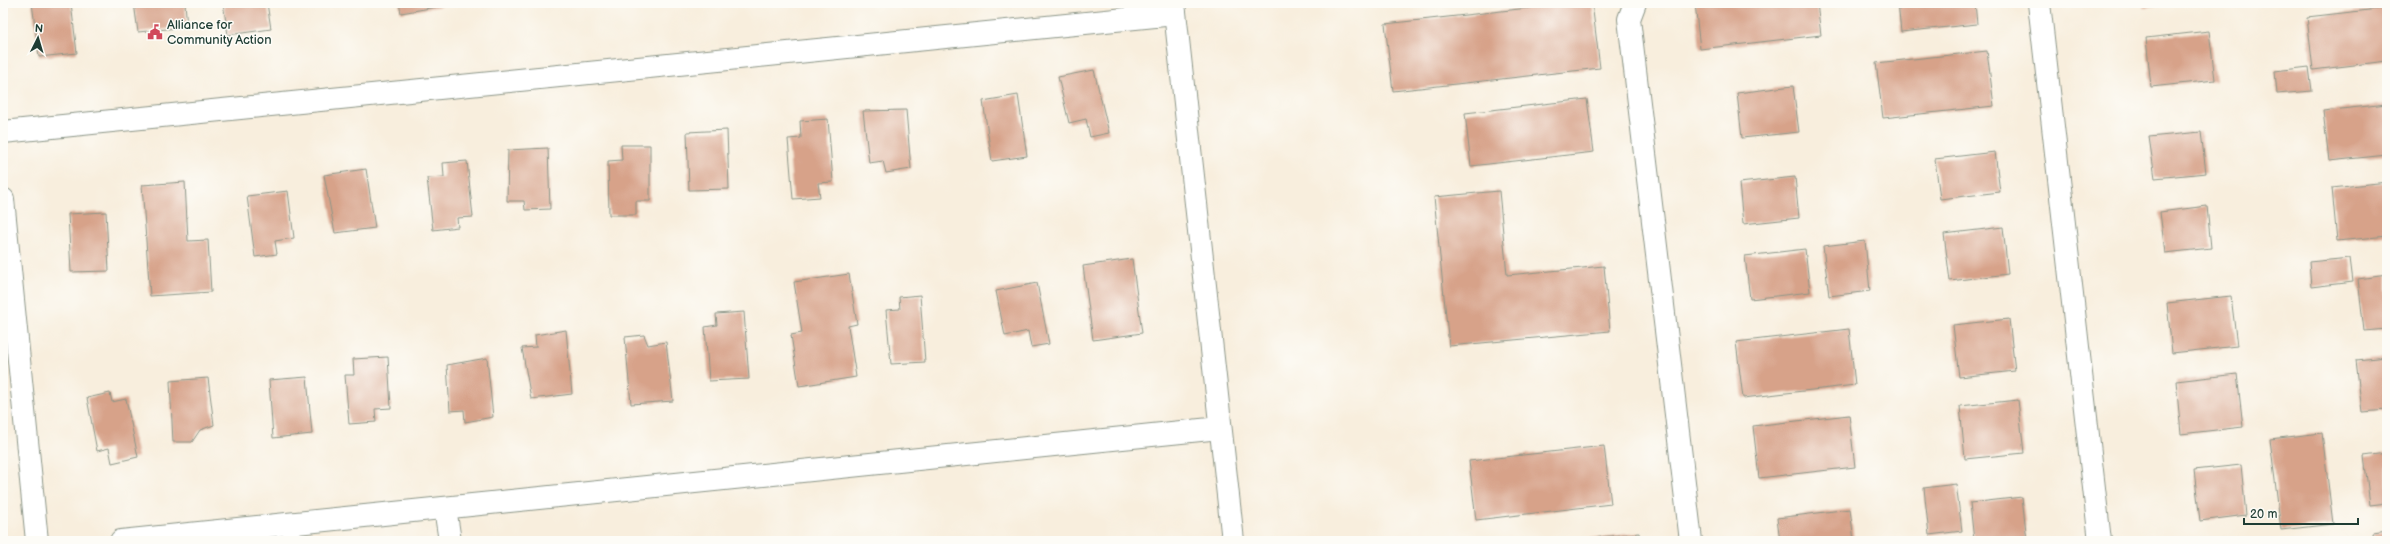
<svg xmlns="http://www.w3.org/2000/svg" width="2390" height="544" font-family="'Balsamiq Sans',sans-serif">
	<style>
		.building { fill: #d7a289 }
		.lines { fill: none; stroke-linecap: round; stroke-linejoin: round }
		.lane-casing { stroke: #8c9688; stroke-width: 24 }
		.street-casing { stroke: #8c9688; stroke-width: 24 }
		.secondary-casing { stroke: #8c9688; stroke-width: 24 }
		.lane { stroke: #fff; stroke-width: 22 }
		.street { stroke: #fff; stroke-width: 22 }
		.secondary { stroke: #fff; stroke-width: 22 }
		.labels { text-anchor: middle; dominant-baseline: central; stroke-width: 3; stroke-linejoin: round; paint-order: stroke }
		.poi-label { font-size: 13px; fill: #1f3d34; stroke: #fdfcf7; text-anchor: start }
	</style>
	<rect width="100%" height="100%" fill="#fdfcf7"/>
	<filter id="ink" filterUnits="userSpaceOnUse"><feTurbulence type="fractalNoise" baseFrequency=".025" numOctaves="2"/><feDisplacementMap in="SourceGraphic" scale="8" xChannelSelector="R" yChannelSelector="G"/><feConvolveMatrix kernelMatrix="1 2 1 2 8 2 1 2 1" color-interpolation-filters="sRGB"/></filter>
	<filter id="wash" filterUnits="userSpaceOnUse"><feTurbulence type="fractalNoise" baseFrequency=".012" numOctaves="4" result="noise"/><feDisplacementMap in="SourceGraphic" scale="16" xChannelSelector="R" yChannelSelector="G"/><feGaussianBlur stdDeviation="0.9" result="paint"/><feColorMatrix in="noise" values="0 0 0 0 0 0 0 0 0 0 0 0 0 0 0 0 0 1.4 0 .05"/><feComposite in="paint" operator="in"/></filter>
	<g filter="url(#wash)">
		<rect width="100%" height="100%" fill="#f8eedd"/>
		<g id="blocks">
			<path class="building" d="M32,3h39l6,50 -38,4z
				M134,3h51l2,24 -49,5z
				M223,3h44l4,26 -43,6z
				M399,3h43v3l-41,7z
				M1573,3h19l8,65 -207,23 -8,-67z
				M1695,3h122l4,32 -121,14z
				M1898,3h77l2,21 -76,8z
				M2144,3h29v1l-29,3z
				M2387,8v53l-74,9 -6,-53z
				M2209,31l6,49 -64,7 -5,-49z
				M1987,51l7,55 -111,12 -7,-55z
				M2309,67l3,24 -35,3 -2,-23z
				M1094,70l15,63 -19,4 -4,-18 -17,4 -11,-46z
				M1793,86l6,46 -57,6 -5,-45z
				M1018,95l9,61 -35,5 -9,-60z
				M1587,99l7,53 -123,14 -6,-53z
				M2387,104v51l-58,6 -6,-50z
				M906,110l5,59 -25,4 -3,-12 -14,2 -6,-52z
				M828,119l5,63 -15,1 2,14 -27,2 -5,-60 13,-1 -1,-17z
				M727,130l2,59 -40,1 -2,-58z
				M2201,132l5,41 -51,5 -6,-41z
				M621,145h29v56h-14v14h-27l-1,-54 14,-1z
				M548,148l2,61 -25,1 -1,-9h-17l1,-51z
				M1995,152l5,40 -60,7 -5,-40z
				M467,161l6,56 -16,1 1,9 -25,3 -6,-52 17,-1 -1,-14z
				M366,169l9,59 -40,5 -11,-58z
				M1795,177l4,41 -56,6 -4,-41z
				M185,182l3,59 20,-1 3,52 -61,4 -8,-111z
				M2387,182v54l-50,5 -5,-53z
				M288,191l6,47 -19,3 2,13 -22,3 -8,-61z
				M1499,191l8,84 97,-9 6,65 -161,15 -15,-149z
				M2207,206l4,42 -46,5 -5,-41z
				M106,212l3,59 -38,1 -3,-58z
				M2003,227l5,47 -58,7 -6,-47z
				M1865,241l5,50 -41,5 -6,-50z
				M1805,249l5,43 -60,7 -5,-43z
				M2350,258l3,24 -42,5 -2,-25z
				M1132,259l10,74 -49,7 -10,-74z
				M849,274l8,50 -9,2 8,51 -57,9 -8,-51 11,-2 -8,-51z
				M2387,275v54l-23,2 -6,-52z
				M1037,283l12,61 -18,3 -3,-16 -23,5 -9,-45z
				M920,295l5,67 -34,2 -5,-54 14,-1 -1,-12z
				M2231,296l6,50 -65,7 -5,-50z
				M744,312l5,67 -40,2 -4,-54 12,-2 -1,-11z
				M2009,319l6,52 -56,6 -6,-52z
				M1849,329l6,56 -112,13 -7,-56z
				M566,330l6,64 -41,5 -9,-51 14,-1 -1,-12z
				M644,335l4,10 18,-3 7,59 -42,3 -6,-67z
				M388,357l3,51 -16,1 1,13 -27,2 -4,-49h9l-1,-16z
				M2387,357v53l-25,2 -6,-52z
				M487,358l6,59 -28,5 -1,-12 -14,1 -3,-46z
				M2237,374l6,53 -62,7 -5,-53z
				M307,377l5,57 -39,4 -4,-58z
				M208,378l6,47 -14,5 -8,12h-19l-3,-61z
				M110,393l2,9 14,-3 12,58 -26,6 -3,-15 -12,3 -10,-53z
				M2018,400l6,53 -59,6 -5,-53z
				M1849,415l6,52 -96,11 -6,-52z
				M2322,433l11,91 -52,6 -11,-91z
				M1604,446l7,58 -135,16 -7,-59z
				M2387,453v50l-17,2 -6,-49z
				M2241,465l5,50 -46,6 -6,-51z
				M1956,484l6,47 -33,4 -5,-47z
				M2022,497l5,43 -53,1 -4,-38z
				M1850,509l4,32h-74l-3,-23z
				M2387,531v10h-13l-1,-8z
				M1639,533l1,8h-66l-1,-1z"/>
		</g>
	</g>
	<g filter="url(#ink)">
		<use href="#blocks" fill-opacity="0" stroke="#8c9688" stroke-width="1"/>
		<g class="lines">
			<g class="lane-casing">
				<path id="lane" d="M445,508l5,33"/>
			</g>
			<g class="street-casing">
				<path id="street" d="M1635,3l-6,16 62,522
					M2039,3l61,538
					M3,132l1172,-118
					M3,199l34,342
					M121,541l1099,-113"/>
			</g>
			<g class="secondary-casing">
				<path id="secondary" d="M1174,3l59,538"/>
			</g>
			<use href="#lane" class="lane"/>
			<use href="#street" class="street"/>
			<use href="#secondary" class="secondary"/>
		</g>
	</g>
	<defs>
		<g id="civic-bare" transform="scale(1.2)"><path d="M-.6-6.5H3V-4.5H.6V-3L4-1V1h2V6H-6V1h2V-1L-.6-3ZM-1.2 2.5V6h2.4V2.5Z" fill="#d1495b" stroke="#fdfcf7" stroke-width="2.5" paint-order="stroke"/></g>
	</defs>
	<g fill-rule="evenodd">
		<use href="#civic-bare" x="155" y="32"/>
	</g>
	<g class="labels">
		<g class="poi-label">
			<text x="167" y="25">Alliance for<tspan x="167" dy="15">Community Action</tspan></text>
		</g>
	</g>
	<rect width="2390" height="544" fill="none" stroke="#fdfcf7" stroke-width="16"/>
	<g transform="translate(38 38) rotate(5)" stroke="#fdfcf7" stroke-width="3" paint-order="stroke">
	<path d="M0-3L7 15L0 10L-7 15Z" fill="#1f3d34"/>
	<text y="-6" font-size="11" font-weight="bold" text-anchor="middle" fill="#1f3d34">N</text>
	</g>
	<path d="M2244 518v6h114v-6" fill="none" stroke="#1f3d34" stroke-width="2"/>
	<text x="2250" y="518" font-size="12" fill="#1f3d34" stroke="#fdfcf7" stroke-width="3" paint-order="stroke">20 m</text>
</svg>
